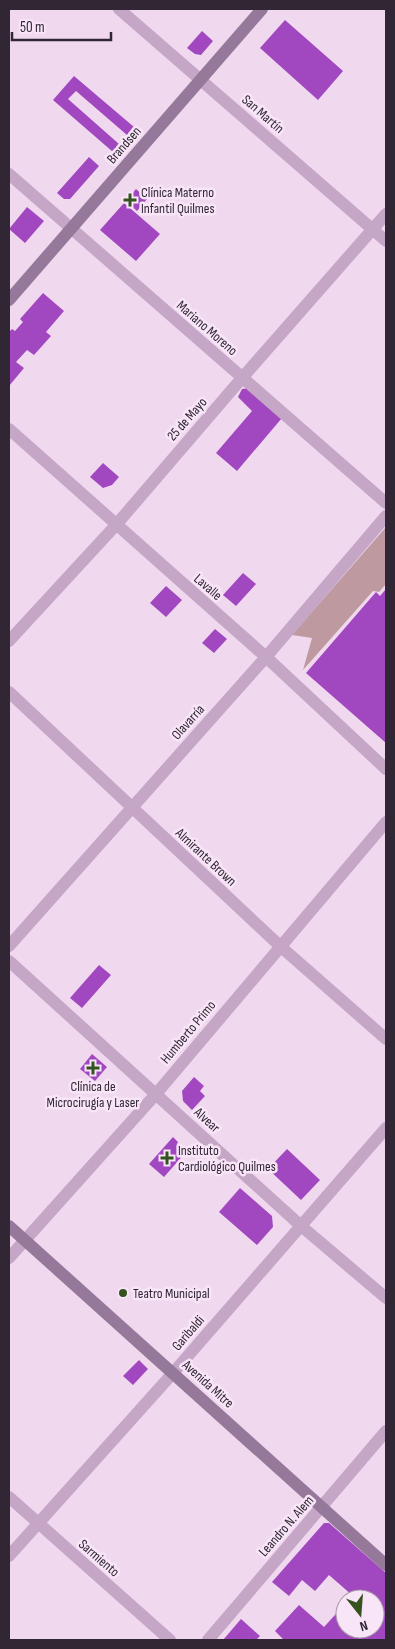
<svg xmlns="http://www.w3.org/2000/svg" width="395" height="1649" font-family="'Sofia Sans Condensed',sans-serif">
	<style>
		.green { fill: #be9aa0 }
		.building { fill: #a147c0 }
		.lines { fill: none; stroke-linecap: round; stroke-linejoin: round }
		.minor { stroke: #c6a6c7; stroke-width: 12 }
		.secondary { stroke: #96789b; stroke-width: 12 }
		.poi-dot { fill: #35531e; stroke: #f8e5f7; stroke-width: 2 }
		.labels { text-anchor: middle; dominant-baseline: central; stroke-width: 5; stroke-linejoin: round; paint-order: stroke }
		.street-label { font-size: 14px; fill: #312734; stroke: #f8e5f7 }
		.poi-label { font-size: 14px; fill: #312734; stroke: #f8e5f7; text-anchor: start }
	</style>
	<rect width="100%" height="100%" fill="#f0d9ef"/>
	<path class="green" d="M386,527v57l-7,8 -6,-1 -70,79 9,-32 -20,-3z"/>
	<path class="building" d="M285,20l58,51 -25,29 -58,-52z
		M202,31l11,10 -12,14 -6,-1 -8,-6z
		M74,76l60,51 -7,8 -51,-44 -8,8 51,45 -6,8 -60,-52z
		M89,157l10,9 -29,33h-6l-7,-6z
		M136,189l11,10 -10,12 -11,-10z
		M124,203l36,31 -24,27 -36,-31z
		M27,207l17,14 -19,22 -16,-14z
		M43,293l21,18 -18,21 5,4 -17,19 -7,-5 -11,12 8,6 -15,18v-54l3,-3 3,2 8,-9 -3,-3z
		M249,388l33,30 -45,53 -21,-18 36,-42 -14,-14 4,-8z
		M103,463l16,14 -7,8 -9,3 -13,-11z
		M243,573l13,11 -20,22 -13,-11z
		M166,586l16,14 -16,17 -16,-14z
		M386,589v154l-80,-70 70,-81 4,4z
		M215,629l12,10 -13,14 -12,-10z
		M99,965l12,10 -29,33 -12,-10z
		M92,1054l15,13 -12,14 -15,-12z
		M194,1077l10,9 -4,5 5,5 -13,14 -9,-9 -1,-10z
		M173,1137l5,5 -1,2 9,8 -22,25 -15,-13z
		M287,1149l33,31 -19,20 -33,-31z
		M240,1188l32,28 1,11 -16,18 -38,-33z
		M139,1360l9,9 -15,16 -10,-9z
		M324,1523h5l57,50v67h-102l-9,-9 24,-26 25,22 21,-23v25h30v-30h-25l3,-3 -24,-21 -14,16 -13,-11 -13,16 -17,-14z
		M241,1619l19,17 -4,4h-33z"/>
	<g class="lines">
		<path class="minor" d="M119,9l267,232
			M9,174l377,329
			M9,429l257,228 120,112
			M9,641l107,-116 126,-147 144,-164
			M9,692l271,254 106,93
			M9,946l257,-289 120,-141
			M9,961l291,264 86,73
			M9,1258l147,-164 230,-272
			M9,1497l161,143
			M9,1556l164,-183 213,-245
			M208,1640l178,-209"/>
		<path class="secondary" d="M9,300l253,-291
			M9,1226l377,339"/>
	</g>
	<g class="poi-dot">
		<path d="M127.5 192.5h5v5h5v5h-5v5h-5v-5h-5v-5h5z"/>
		<path d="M90.5 1060.5h5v5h5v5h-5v5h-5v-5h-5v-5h5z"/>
		<path d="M164.5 1150.5h5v5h5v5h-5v5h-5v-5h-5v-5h5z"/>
		<circle cx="123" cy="1293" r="5"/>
	</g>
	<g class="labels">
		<g class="street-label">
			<text transform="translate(263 114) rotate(41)">San Martín</text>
			<text transform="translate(124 145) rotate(-49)">Brandsen</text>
			<text transform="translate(207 328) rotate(41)">Mariano Moreno</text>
			<text transform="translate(187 419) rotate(-49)">25 de Mayo</text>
			<text transform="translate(208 587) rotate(41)">Lavalle</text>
			<text transform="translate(188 722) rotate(-48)">Olavarría</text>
			<text transform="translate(206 857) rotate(43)">Almirante Brown</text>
			<text transform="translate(188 1032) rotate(-50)">Humberto Primo</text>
			<text transform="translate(207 1120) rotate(42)">Alvear</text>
			<text transform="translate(188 1333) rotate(-49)">Garibaldi</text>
			<text transform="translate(208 1384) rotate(42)">Avenida Mitre</text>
			<text transform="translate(286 1526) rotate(-49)">Leandro N. Alem</text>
			<text transform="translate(99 1558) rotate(41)">Sarmiento</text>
		</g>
		<g class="poi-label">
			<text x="141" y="192">Clínica Materno<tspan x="141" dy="16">Infantil Quilmes</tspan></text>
			<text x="93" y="1086" text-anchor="middle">Clínica de<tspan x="93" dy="16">Microcirugía y Laser</tspan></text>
			<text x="178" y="1150">Instituto<tspan x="178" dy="16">Cardiológico Quilmes</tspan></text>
			<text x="133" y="1293">Teatro Municipal</text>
		</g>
	</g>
	<rect width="395" height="1649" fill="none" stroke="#312734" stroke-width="20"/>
	<g transform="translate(360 1614) rotate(163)"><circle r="24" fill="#f8e5f7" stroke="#a899a9"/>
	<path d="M0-4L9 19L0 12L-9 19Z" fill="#35531e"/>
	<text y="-8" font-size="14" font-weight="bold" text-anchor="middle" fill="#312734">N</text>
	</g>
	<path d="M12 32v8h99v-8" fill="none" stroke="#312734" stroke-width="2.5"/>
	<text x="20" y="32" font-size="15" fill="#312734" stroke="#f8e5f7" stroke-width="4" paint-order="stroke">50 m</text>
</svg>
